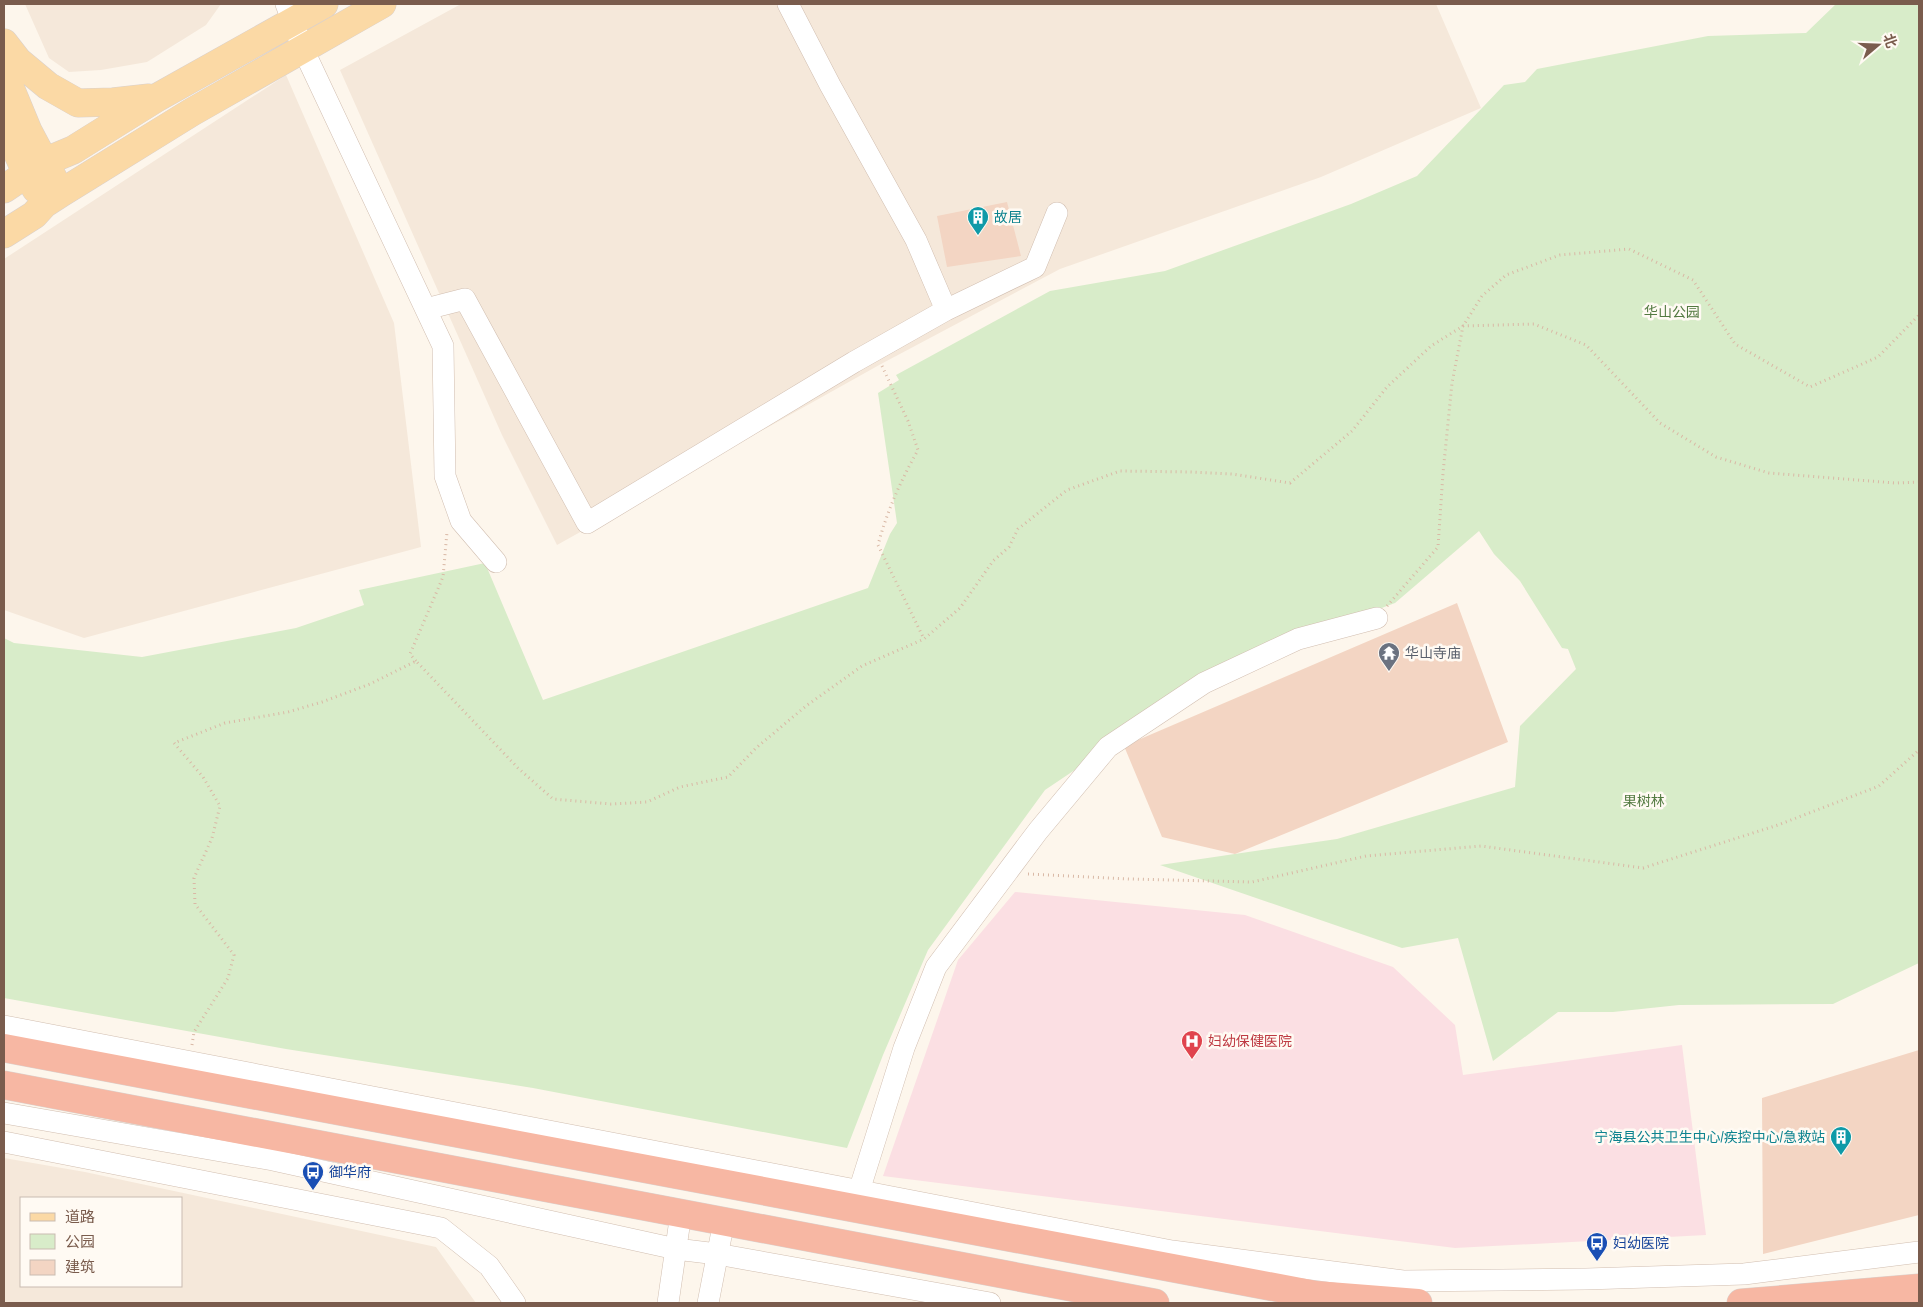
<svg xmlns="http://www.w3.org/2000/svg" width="1923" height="1307" font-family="'Archivo Narrow','Noto Sans SC',sans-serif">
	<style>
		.residential { fill: #f5e8da; fill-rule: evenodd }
		.medical { fill: #fbdfe3 }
		.green { fill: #d8ecc9 }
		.building { fill: #f3d5c3 }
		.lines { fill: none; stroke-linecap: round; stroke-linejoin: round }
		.minor-casing { stroke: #d1beb0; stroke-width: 22 }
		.major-casing { stroke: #dad1cd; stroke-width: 29 }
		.highway-casing { stroke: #dad1cd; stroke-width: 29 }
		.path { stroke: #d9b8a5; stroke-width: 3; stroke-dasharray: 1 4; stroke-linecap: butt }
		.minor { stroke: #fff; stroke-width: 21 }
		.major { stroke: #fbd9a5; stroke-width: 28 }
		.highway { stroke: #f7b7a3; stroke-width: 28 }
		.labels { text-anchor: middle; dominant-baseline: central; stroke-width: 5; stroke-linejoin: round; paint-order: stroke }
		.culture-label { font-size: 14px; fill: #0d838f; stroke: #fffaf3; text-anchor: start }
		.park-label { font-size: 14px; fill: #537a41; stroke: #fffaf3 }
		.worship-label { font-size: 14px; fill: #5b616d; stroke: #fffaf3; text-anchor: start }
		.health-label { font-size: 14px; fill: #be3a42; stroke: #fffaf3; text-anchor: start }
		.transit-label { font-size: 14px; fill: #164399; stroke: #fffaf3; text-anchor: start }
	</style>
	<rect width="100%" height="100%" fill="#fdf6ec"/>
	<path class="residential" d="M25,4h196l-15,21 -59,37 -46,8 -32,2 -20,-14z
		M461,4h975l45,104 -160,69 -261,92 -179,95 -324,181 -55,-110 -162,-365z
		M286,75l108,248 27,224 -337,91 -80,-28v-351z
		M4,1158l81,14 351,75 40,56h-472zM21,1198h160v88h-160z"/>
	<path class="medical" d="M1015,892l230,23 148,52 62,58 8,50 219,-30 24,190 -251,13 -572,-72 75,-216z"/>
	<path class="green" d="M1836,4h83v959l-86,41 -154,1 -66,7h-55l-65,49 -35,-123 -56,10 -242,-83 177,-26 178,-52 5,-61 56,-57 -8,-20 -6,-1 -42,-67 -26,-27 -15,-23 -84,72 -161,60 -189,127 -117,160 -45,105 -36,93 -314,-60 -247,-39 -282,-51v-360l10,5 128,14 154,-29 68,-23 -5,-15 126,-27 58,137 325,-112 22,-54 7,-11 -19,-130 21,-13 -3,-5 154,-84 115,-20 186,-67 66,-28 87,-91 21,-3 12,-13 171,-33 98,-3z"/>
	<path class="building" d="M1007,202l14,54 -74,11 -10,-51z
		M1457,603l51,139 -273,112 -73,-17 -38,-91z
		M1919,1050v165l-156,39 -1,-156z"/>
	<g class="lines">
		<g class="minor-casing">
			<path id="minor" d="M286,4l17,45 140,297 2,130 16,45 35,41
				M788,4l42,81 86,155 30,70
				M426,309l39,-10 122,224 267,-161 92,-52 89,-43 22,-54
				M4,1026l1168,225 231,30 183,-2 158,-5 175,-22
				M4,1113l269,47 403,89 41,5 273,49
				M4,1142l437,86 48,38 26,37
				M859,1191l45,-143 32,-81 102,-136 70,-84 96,-64 94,-44 79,-21
				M668,1303l13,-90
				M708,1303l16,-82"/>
		</g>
		<g class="major-casing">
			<path id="major" d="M4,43l14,18 30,25 30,17 35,-1 36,-4
				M4,73l24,58 25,47
				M4,123l23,51 9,15
				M4,189l40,-27 29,-12 85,-53 166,-93
				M4,234l30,-19 10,-11 17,-11 131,-81 190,-108"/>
		</g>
		<g class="highway-casing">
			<path id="highway" d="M4,1048l1312,247 102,8
				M4,1085l1151,218
				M1741,1303l178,-15"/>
		</g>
		<path class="path" d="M882,366l26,55 10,29c-17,30 -31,61 -40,95l46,94
			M1387,606l51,-59 5,-74 9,-90 11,-57 19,-30 24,-21 54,-20 69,-6 64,31 42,64 75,43 68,-30 41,-42
			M416,661l-6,-7 33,-77 4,-45
			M1028,874l101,5 123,3 114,-26 115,-10 162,22 135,-43 101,-39 40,-36
			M192,1045l2,-13 34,-54 6,-23 -39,-51 -1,-26 18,-40 8,-32 -17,-29 -29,-34 51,-20 63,-11 34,-10 48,-18 46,-23 102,107 35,31 58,5 36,-2 33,-15 48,-10 28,-29 50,-42 56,-40 62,-27 36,-31 33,-47 16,-14 9,-18 49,-39 53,-19 71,1 41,2 58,9 62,-52 35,-44 44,-41 32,-20 71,-2 52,21 74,78 56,34 53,16 126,10 24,-1"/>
		<use href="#minor" class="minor"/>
		<use href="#major" class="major"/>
		<use href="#highway" class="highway"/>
	</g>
	<defs>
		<g id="building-pin" transform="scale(1.125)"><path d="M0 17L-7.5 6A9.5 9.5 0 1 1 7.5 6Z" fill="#0f9aa8" stroke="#fffaf3"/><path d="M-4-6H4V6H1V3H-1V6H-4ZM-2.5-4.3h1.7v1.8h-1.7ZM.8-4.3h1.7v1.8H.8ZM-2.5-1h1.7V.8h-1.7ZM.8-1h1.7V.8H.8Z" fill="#fff"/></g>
		<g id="temple-pin" transform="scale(1.125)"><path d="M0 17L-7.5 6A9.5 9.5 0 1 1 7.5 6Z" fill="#6b7280" stroke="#fffaf3"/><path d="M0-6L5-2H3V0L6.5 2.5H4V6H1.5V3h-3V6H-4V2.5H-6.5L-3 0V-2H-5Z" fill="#fff"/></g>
		<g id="hospital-pin" transform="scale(1.125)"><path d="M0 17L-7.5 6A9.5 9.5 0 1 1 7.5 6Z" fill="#e0444e" stroke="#fffaf3"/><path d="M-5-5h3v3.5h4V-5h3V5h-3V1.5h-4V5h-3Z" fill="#fff"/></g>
		<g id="bus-pin" transform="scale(1.125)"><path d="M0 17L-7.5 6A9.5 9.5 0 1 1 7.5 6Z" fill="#1a4fb4" stroke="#fffaf3"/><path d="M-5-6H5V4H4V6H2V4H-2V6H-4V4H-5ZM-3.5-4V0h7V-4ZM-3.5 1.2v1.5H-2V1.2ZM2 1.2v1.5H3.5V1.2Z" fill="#fff"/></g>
	</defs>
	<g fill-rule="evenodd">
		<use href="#building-pin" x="978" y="217"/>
		<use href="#temple-pin" x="1389" y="653"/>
		<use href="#hospital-pin" x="1192" y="1041"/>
		<use href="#building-pin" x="1841" y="1137"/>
		<use href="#bus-pin" x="313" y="1172"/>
		<use href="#bus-pin" x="1597" y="1243"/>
	</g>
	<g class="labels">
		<g class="culture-label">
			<text x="994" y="217">故居</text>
			<text x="1825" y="1137" text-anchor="end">宁海县公共卫生中心/疾控中心/急救站</text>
		</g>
		<g class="park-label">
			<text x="1672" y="312">华山公园</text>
			<text x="1644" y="801">果树林</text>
		</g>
		<g class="worship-label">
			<text x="1405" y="653">华山寺庙</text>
		</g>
		<g class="health-label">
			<text x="1208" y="1041">妇幼保健医院</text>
		</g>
		<g class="transit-label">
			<text x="329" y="1172">御华府</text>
			<text x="1613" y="1243">妇幼医院</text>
		</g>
	</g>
	<rect width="1923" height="1307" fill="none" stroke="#7a5c4d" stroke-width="10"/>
	<rect x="20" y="1197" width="162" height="90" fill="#fffaf3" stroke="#cabbb1"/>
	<rect x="30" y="1213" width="25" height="8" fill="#fbd9a5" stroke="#cabbb1"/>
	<text x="65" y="1222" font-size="15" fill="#7a5c4d">道路</text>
	<rect x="30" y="1234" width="25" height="15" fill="#d8ecc9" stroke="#cabbb1"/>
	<text x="65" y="1247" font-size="15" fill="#7a5c4d">公园</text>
	<rect x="30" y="1260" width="25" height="15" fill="#f3d5c3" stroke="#cabbb1"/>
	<text x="65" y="1272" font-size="15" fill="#7a5c4d">建筑</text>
	<g transform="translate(1878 45) rotate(71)" stroke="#fffaf3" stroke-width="4" paint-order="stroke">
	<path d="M0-4L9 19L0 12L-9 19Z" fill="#7a5c4d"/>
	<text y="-8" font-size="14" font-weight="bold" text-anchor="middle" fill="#7a5c4d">北</text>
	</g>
</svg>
